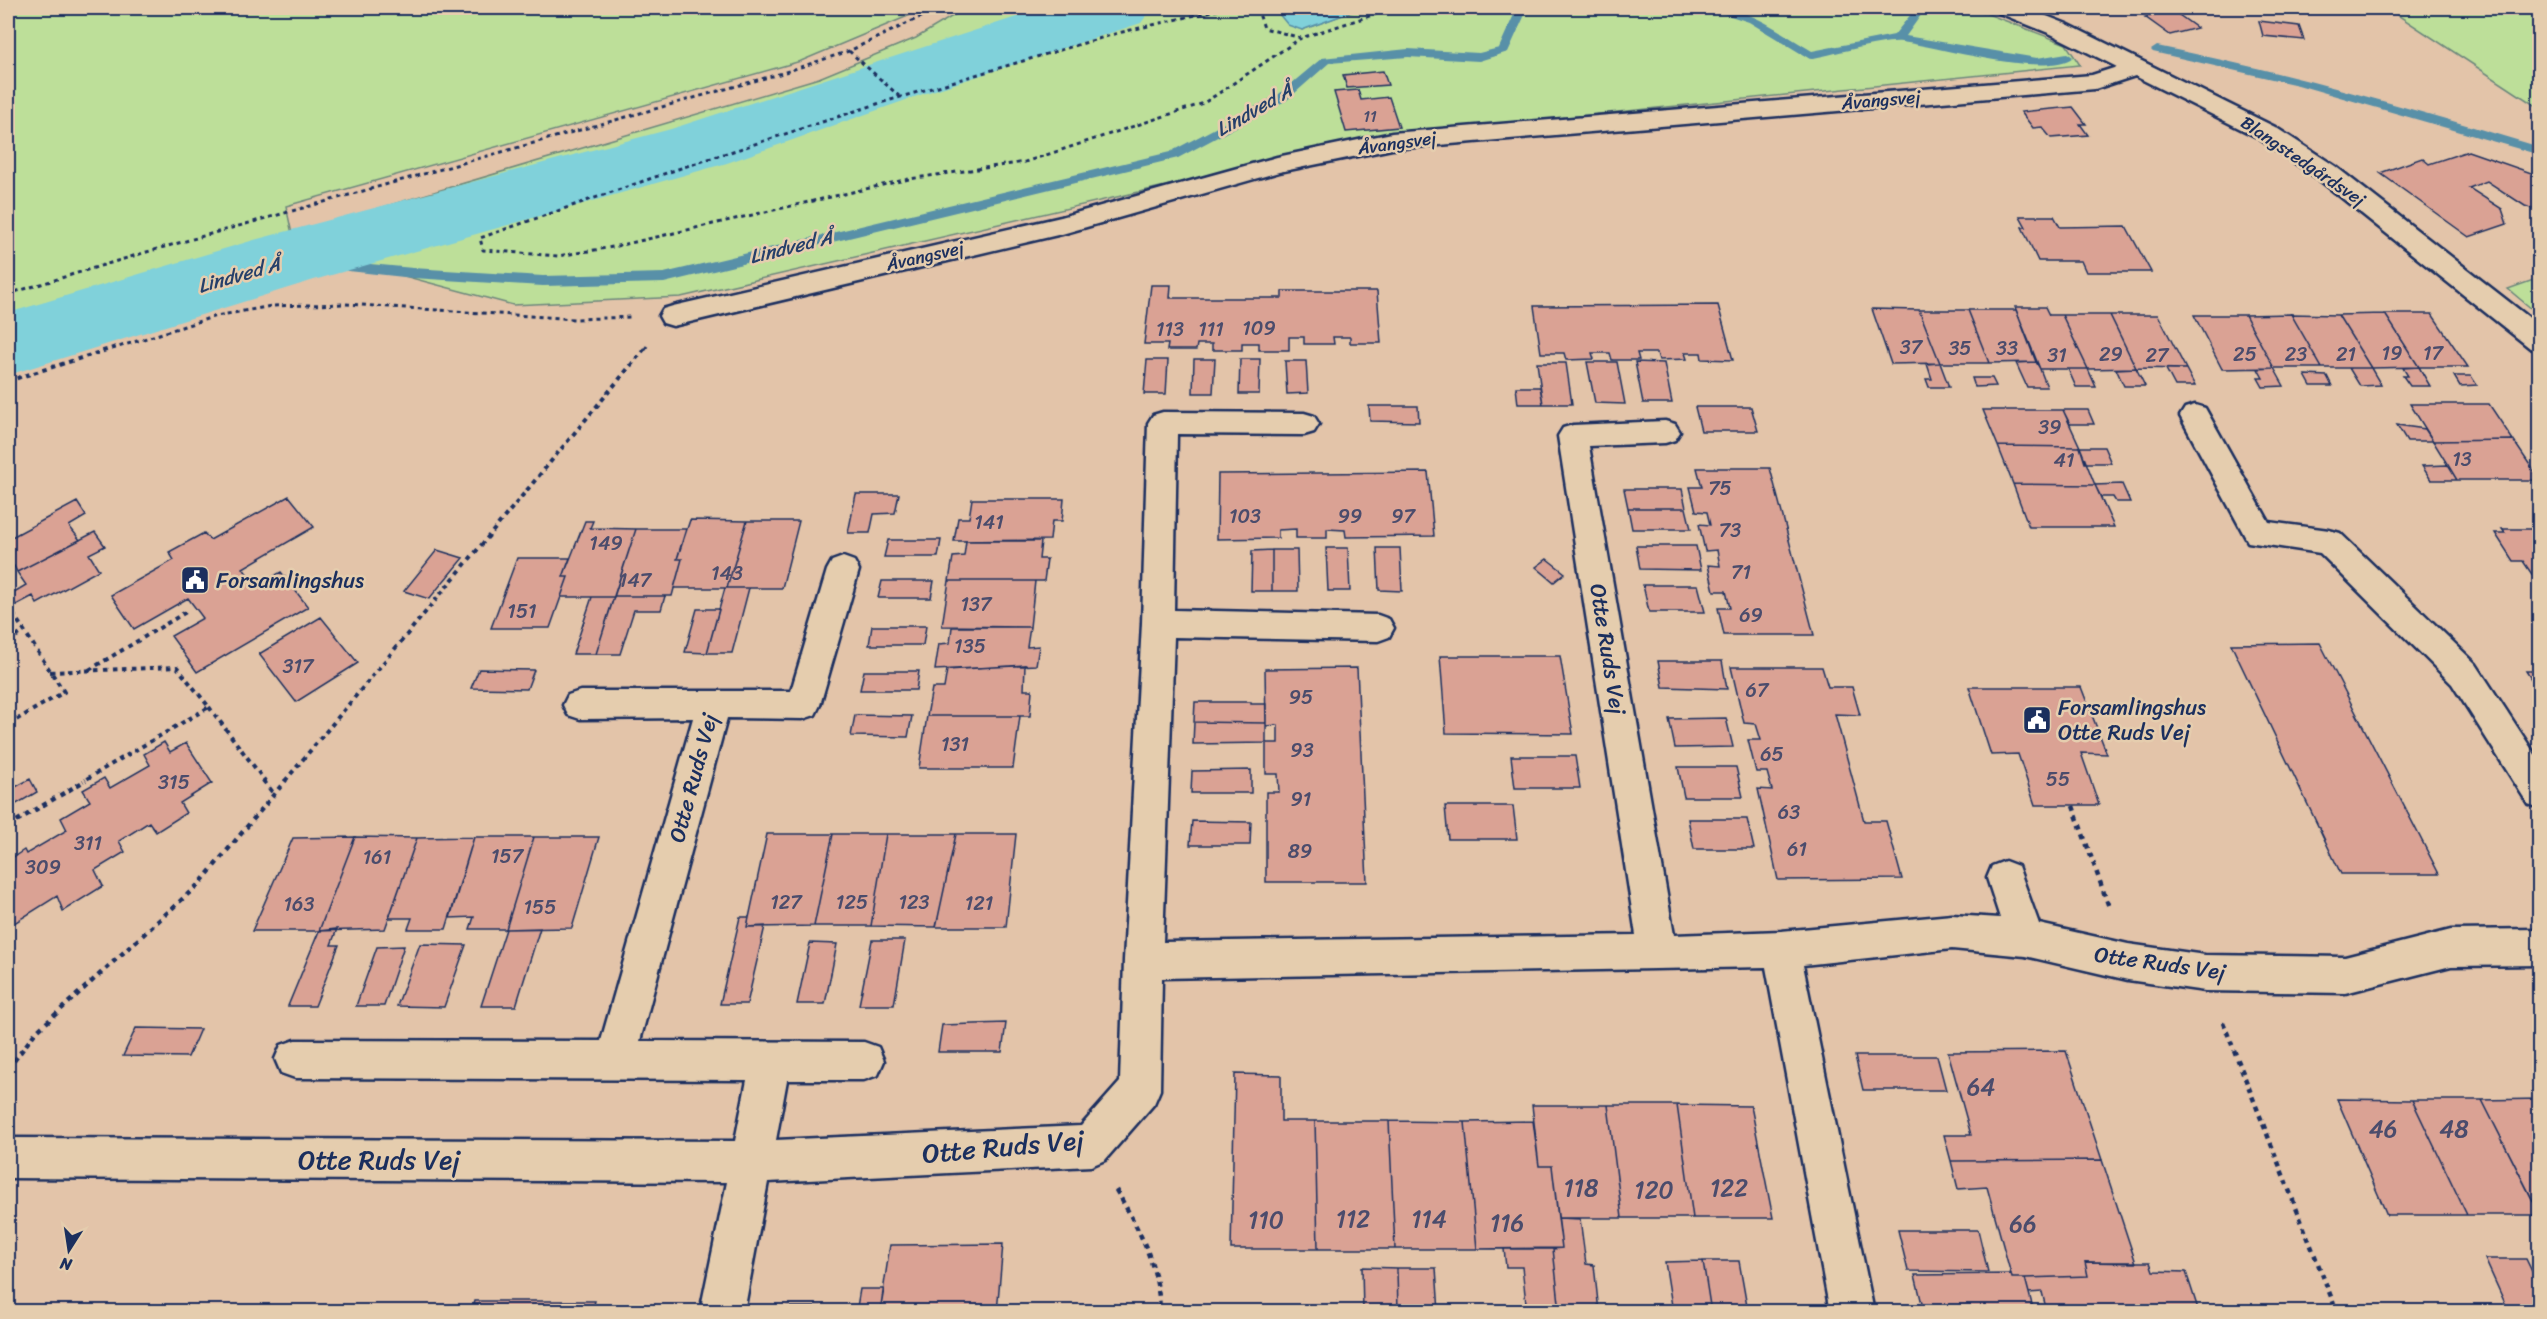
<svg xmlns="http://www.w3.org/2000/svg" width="2547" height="1319" font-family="Sriracha,sans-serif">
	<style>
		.green { fill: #bddf99; stroke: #6c877c; stroke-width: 1.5 }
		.water { fill: #80d1da; stroke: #5890a8; stroke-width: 1.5 }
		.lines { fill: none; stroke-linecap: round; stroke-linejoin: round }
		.stream { fill: #5890a8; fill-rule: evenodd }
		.river { fill: #80d1da; fill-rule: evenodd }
		.building { fill: #daa294; stroke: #1b2f5e; stroke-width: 1.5 }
		.minor-casing { stroke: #1b2f5e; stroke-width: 5 }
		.path-far2 { stroke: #1b2f5e; stroke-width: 3; stroke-dasharray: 4 4; stroke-linecap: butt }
		.path-far1 { stroke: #1b2f5e; stroke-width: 4; stroke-dasharray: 4.5 4.5; stroke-linecap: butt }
		.path { stroke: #1b2f5e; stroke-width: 4.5; stroke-dasharray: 5 5; stroke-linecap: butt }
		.minor { fill: #e5cdae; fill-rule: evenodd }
		.labels { text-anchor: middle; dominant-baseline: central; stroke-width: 5; stroke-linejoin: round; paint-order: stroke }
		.far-number-label { font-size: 16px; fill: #4b4c6c }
		.far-street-label { font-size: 18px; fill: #1b2f5e; stroke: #e5cdae }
		.far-water-label { font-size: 20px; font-style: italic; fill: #253f6a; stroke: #e5cdae }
		.number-label { font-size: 20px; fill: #4b4c6c }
		.poi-label { font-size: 22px; fill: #1b2f5e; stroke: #e5cdae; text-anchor: start }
		.street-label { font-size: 22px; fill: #1b2f5e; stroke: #e5cdae }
		.near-number-label { font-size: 24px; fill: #4b4c6c }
		.near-street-label { font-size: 27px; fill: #1b2f5e; stroke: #e5cdae }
	</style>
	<rect width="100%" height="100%" fill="#e3c4a9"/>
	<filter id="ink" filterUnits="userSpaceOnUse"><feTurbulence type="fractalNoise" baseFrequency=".0167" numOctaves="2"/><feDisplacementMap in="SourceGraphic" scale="12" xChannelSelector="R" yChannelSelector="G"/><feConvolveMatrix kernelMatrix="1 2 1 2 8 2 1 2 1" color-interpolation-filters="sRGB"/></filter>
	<g filter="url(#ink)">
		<path class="green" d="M8,8h919l-126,53 -515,145 6,28 527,-156 97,-40 50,-30h308v2l28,20 60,-22h610l94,36 14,21 -697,71 -702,161 -168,8 -218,-58 -287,90z
			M2394,8h145v100l-143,-94z
			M2539,278h1l-1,37 -31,-26z"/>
		<path class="water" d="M1274,8h88l-60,22 -14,-5z"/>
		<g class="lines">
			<path class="stream" d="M1517,8h11l-20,44 -29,9 -71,-4 -79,6 -42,37 -109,58 -514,125 -121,3 -130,-8 -129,-14 -7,-4 7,-4 129,12 130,8 121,-3 506,-121 109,-58 43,-36 86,-9 71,4 20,-5z
				M1706,8c39,-4 74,24 106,43l82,-16 22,-27h10l-20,28 131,22 30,-5 6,4c-26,22 -137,-11 -172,-15 -17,-2 -71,13 -91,17l-61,-37z
				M2157,46c130,26 256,63 383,101v8l-242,-70 -145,-33 -2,-2z"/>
			<path class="river" d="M1044,8h108l-11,15 -218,71 -196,69 -413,117 -306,95v-62l246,-73 417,-111z"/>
		</g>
		<path class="building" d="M2172,10l25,18 -27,7 -25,-18z
			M2259,21l40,5 5,14 -41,-4z
			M1383,71l5,14 -41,3 -4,-13z
			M1358,90l3,10 28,-3 10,30 -53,5 -12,-40z
			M2073,107l13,17h-6l8,11 -37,3 -9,-11 -9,1 -12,-16z
			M2468,151l72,25v35l-15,-5 -38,-25 -18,7 33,21 5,15 -38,13 -89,-64 42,-15 7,6z
			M2020,216h34l6,11 66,-1 25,46h-65l-5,-11h-43l-16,-34h4z
			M1151,285h20l-1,13h112v-7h95l4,52h-31v-6h-17l1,7h-30v-7h-15v13h-30v-7h-17v7h-30v-6h-15l-1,6h-29l1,-6h-24z
			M1718,305l15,55 -31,-1 -1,-6h-16l2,6 -28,1 -2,-7h-20l2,7h-27l-2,-7h-18l2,6 -28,1 -2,-7h-23l-7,-47z
			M2015,307h30l4,8h13l26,54h-48z
			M1872,309l47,1 21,53 -49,1z
			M1919,310h49l21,53h-49z
			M1968,310h48l20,52 -47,1z
			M2291,314l47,1 33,53h-49z
			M2291,314l31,54h-48l-29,-53z
			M2385,314h47l36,53h-49z
			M2385,314l34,53 -48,1 -33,-53z
			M2062,315h48l26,53 -48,1z
			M2110,315h48l28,54 -50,-1z
			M2194,315h51l29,53 -52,1z
			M1194,359h21l-2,34h-20z
			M1240,359h20l-1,35h-20z
			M1147,360h21l-2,34h-22z
			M1285,361h21l2,32 -21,1z
			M1587,362h30l8,42 -30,-1z
			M1635,362l29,1 8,40h-29z
			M2036,362l4,7 7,18h-20l-11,-24z
			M1537,363h29l6,41h-29z
			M1940,363l9,24h-20l-3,-8h6l-5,-15z
			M2419,367l11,19h-20l-7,-10h5l-5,-8z
			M2136,368l9,18h-21l-8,-17z
			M2274,368l10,18 -21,1 -5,-9h5l-5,-9z
			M2349,368h22l10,17 -21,1z
			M2068,369h20l8,18h-20z
			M2166,369h20l9,17h-20z
			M2305,375l22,1 5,10h-21z
			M2454,376h17l6,9 -17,1z
			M1972,378h20l4,8 -21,1z
			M1516,387h24l3,17h-25z
			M2410,404h79l24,36 -80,1z
			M1369,406h49l1,16 -49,-1z
			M1695,407h56l7,24h-57z
			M1983,410h80l17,37 -82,-1z
			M2063,410h25l6,14h-24z
			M2397,425l28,4 8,12h-26z
			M2513,440l27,40h-83l-24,-39z
			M1998,446l82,1 15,38 -82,-1z
			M2080,447h24l7,16h-26z
			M2448,465l9,15h-26l-9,-14z
			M1697,468h73l44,167h-90l-6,-27h12l-4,-17h-12l-6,-26 12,1 -3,-16 -12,1 -6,-27 11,1 -3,-13 -11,-1 -6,-24h12z
			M1428,472l6,64 -88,1 -1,-7 -18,-1v9h-31v-9l-18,1v8l-61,1 1,-65z
			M2013,484l82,1 19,42h-85z
			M2122,484l8,18h-14l-3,-5h-12l-6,-12z
			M1624,489h58l4,19h-58z
			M856,494h43l-4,19 -21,1 -4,19h-22z
			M289,496l25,31 -71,41 13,19 25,-15 27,35 -111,65 -26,-36 32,-18 -15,-20 -54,31 -23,-34 63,-35 -5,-8 35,-19 6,7z
			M972,499h92l-2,22h-10l-2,19 -96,1 4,-23h11z
			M77,502l9,14 -17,10 11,14 -63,32 -3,-6 -6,3v-30z
			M1628,508h58l5,21h-59z
			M690,520l57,1 -20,67h-53l8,-29h-5z
			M585,521h8l-3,7 46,1 -22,68h-53l7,-20h-5z
			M747,521h52l-17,67h-55z
			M636,529h50l-9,30h5l-10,37h-58z
			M2502,529h38v57l-17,-25h-10l-18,-28h10z
			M95,532l10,14 -16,8 10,16 -62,34 -4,-8 -17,9 -7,-10 17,-10 -9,-13z
			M888,540h53l-3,17h-54z
			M966,541h75l-2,18h8l-3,22h-95l4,-24 11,-1z
			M1636,546h60l5,24 -61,-1z
			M1326,548h22l2,43h-22z
			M1377,548h23l2,43 -23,-1z
			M437,550l26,8 -34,41 -25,-8z
			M1272,550h25l1,41h-26z
			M1272,550v41h-21l1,-40z
			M517,558h53l-7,19h5l-18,51h-59z
			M1547,559l18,14 -11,9 -18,-15z
			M882,581h52l-3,17h-53z
			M949,581h86l-5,46 -88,-1z
			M1643,585h55l7,27h-56z
			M725,588h24l-17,65h-25z
			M614,596h51l-4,14h-27l-14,44h-24z
			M592,597h22l-18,57h-23z
			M697,609h22l-12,44 -22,-1z
			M321,617l37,46 -62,39 -37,-48z
			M872,626h54l-3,19h-54z
			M952,627h78l-3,20 12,-1 -3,19 -101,5 4,-26 11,-1z
			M2320,643l119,231h-98l-110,-230z
			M1440,656h120l13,78 -127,-1z
			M1658,661h64l5,28 -64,-2z
			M1025,665l-1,25h8l-2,26h-103l5,-28h12l3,-18z
			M1731,667h91l6,20h24l8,28 -25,-1 29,107h22l16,58 -124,1 -20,-91 14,1 -5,-18h-11l-8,-32h13l-5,-16 -12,-1z
			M1357,668l10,214h-101v-90h13l-1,-18h-12v-31h12v-18l-12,1 -1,-57z
			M479,669l55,1 -7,19 -56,-1z
			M864,671h55l-3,19h-56z
			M2526,671h14v22z
			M1969,687h112l26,67 -26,-1 18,52h-64l-17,-51 -27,1z
			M1195,702h56v2h15v19l-72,-1z
			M855,715l57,1 -4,21 -57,-1z
			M927,716h93l-7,52h-94z
			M1726,718l7,29 -58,1 -6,-29z
			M1194,722l72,1v20l-73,1z
			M164,742l6,10 16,-9 26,40 -32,20 6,10 -30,19 -7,-10 -30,19 6,11 -30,18 8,16 -40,25 -6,-15 -49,31v-62l5,-4 -1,-3 12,-8 2,4 41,-24 -6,-12 29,-17 -7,-11 21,-12 6,10 40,-23 -6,-11z
			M1511,756h64l5,32h-65z
			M1678,767h58l7,30h-59z
			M1251,770v23h-60l1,-22z
			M30,779l7,13 -29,17v-18z
			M1445,806h68l4,33h-69z
			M1688,819h59l7,30h-60z
			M1192,821l59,1 -1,23h-60z
			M767,834h66l-19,92 -67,1z
			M833,834h53l-15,92h-57z
			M886,834h70l-20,93 -65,-1z
			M956,834h60l-10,93h-70z
			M355,837l62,1 -32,91 -66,2z
			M355,837l-36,94h-67l41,-93z
			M474,837h60l-28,92h-36l4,-12 -24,1z
			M474,837l-28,92h-38l4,-11h-23l28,-80z
			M534,837h65l-27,91 -66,1z
			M740,917h9l-2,10 18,-1 -18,78h-27z
			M540,928l-24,78h-35l25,-77z
			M337,929l-6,16h8l-24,61h-27l31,-75z
			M872,940h33l-11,65h-35z
			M810,943l27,1 -12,60h-28z
			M420,944l46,1 -22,62 -47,-1z
			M404,946l-20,60h-28l21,-59z
			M1006,1023l-4,29h-64l4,-27z
			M136,1028l64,1 -12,28 -65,-1z
			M2066,1051l36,109 -151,1 -7,-26h27l-23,-83z
			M1855,1056h82l9,34h-83z
			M1235,1074l46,1v46h34l3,128h-87z
			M2337,1099l75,1 55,115h-80z
			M2540,1099v115l-58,-114z
			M2412,1100h70l58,115h-73z
			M1532,1105h76l14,113h-64l-6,-52h-13z
			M1608,1105h69l16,113h-71z
			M1677,1105l74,1 22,112h-80z
			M1315,1121h74l6,128h-77z
			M1389,1121l76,1 12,127h-82z
			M1533,1121l6,45h13l10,82 -85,1 -12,-127z
			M2102,1160l34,103 -51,-1 3,14 -63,2h-13l-25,-91 -29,2 -7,-28z
			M1558,1218l22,1 6,45 8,1 5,47h-39l-7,-63 9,-1z
			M1898,1230h80l10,42 -80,-1z
			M1003,1244l-6,68h-117l10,-67z
			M1504,1249h49l7,63h-33l-5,-45h-16z
			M2485,1259h41l14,29v24h-31z
			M1703,1261l8,51h-38l-8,-50z
			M1703,1261h36l9,51h-37z
			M2085,1262h65l3,9 33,1 13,40h-152l-5,-20 -13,1 -4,-15 63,-2z
			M1362,1267l35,1 1,44h-35z
			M1397,1268h39l3,44h-41z
			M2011,1274l1,4h13l9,34h-110l-9,-37z
			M860,1289h24l-4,23h-93v-5h70z
			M475,1301h120l-3,11h-120z"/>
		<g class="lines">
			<g class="minor-casing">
				<path id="minor" d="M1996,8h30l41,16 208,103 60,39 205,160v25l-10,-3 -213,-170 -60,-41 -122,-61 -40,13 -703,60 -113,23 -217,62 -389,92 -10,-3 -4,-7 4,-7 10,-3 388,-89 216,-60 115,-24 700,-58 25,-8 -66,-33 -52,-21z
					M2195,405l10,3 64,114 60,8 11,3 136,131 64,98v46l-12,-4 -76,-120 -132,-131 -72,-11 -68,-126 5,-8z
					M1163,412l141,1 10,3 5,8 -5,8 -10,3 -127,-1 -3,176 204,5 11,4 5,9 -5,9 -11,4 -204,-4 -11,305 473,-7 -78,-499 5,-8 10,-3 92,-4 10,3 5,8 -5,8 -10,3 -76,3 85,489 107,-4 171,-16 48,3 -13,-40 5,-12 13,-5 13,5 21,58 89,20 77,11 140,2 106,-27 89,-1v36l-89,1 -106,27 -140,-2 -77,-11 -103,-24 -73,-7 -149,16 71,347h-44l-64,-345 -604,11 -2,112 -6,14 -49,56 -14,6 -323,16 -24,130h-44l27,-130 -719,-4v-40l727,3 12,-61 -452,-2 -14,-5 -6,-14 6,-14 14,-5 306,1 92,-323 -113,1 -12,-4 -5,-10 5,-10 12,-4h211l36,-121 5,-9 11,-4 11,4 5,9 -39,135 -5,10 -12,4 -76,-1 -87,323 224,1 14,5 6,14 -6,14 -14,5h-77l-11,60 305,-14 39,-44 4,-122 18,-337 6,-200 5,-8z"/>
			</g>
			<path class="path-far2" d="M1226,8l-108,25 -241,71 -199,65 -198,69 3,12 75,6 55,-9 296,-68 116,-17 179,-59 97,-65
				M1257,8l7,20 37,10 87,-28 74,2 8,-4
				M849,51l50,45
				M8,294l142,-43 629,-177 70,-23 91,-43
				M112,349l104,-33 56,-10 73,-2 230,15 58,-2
				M645,349l2,-3"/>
			<path class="path-far1" d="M8,381l108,-34
				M8,606l56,86 -48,28
				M8,641l16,-9
				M89,670l97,-58
				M50,672l127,-5 32,40 -126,74
				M209,707l56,74
				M285,781l361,-434"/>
			<path class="path" d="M263,780l11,14
				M2073,806l36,101
				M8,826l78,-46
				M2223,1022l114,290
				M8,1069l27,-36 165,-150 86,-103
				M1116,1190c23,39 43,76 44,122"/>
			<use href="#minor" class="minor"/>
		</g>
	</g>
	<defs>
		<g id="civic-square" transform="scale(1.5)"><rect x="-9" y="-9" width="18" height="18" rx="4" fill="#1b2f5e" stroke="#e5cdae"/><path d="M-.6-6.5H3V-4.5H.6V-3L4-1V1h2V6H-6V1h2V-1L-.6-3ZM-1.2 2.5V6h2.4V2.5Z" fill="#fff"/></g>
	</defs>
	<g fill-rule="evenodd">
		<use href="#civic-square" x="195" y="580"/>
		<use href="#civic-square" x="2037" y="720"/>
	</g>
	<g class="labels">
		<g class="far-number-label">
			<text x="1370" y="116">11</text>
		</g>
		<g class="far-street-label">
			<text transform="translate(1881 100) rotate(-5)">Åvangsvej</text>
			<text transform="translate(1397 143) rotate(-8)">Åvangsvej</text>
			<text transform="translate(2303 161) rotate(34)">Blangstedgårdsvej</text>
			<text transform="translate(925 256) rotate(-13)">Åvangsvej</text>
		</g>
		<g class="far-water-label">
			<text transform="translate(1254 110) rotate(-30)">Lindved Å</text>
			<text transform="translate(791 247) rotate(-14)">Lindved Å</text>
			<text transform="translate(239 275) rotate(-16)">Lindved Å</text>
		</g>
		<g class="number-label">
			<text x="1259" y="328">109</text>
			<text x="1170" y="329">113</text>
			<text x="1211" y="329">111</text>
			<text x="1911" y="347">37</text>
			<text x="1960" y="348">35</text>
			<text x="2007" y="348">33</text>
			<text x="2392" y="353">19</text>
			<text x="2433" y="353">17</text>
			<text x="2111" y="354">29</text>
			<text x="2245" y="354">25</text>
			<text x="2296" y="354">23</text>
			<text x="2346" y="354">21</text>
			<text x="2057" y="355">31</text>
			<text x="2157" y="355">27</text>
			<text x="2050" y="427">39</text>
			<text x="2462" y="459">13</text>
			<text x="2064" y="460">41</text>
			<text x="1720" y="488">75</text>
			<text x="1245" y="516">103</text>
			<text x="1350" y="516">99</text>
			<text x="1403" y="516">97</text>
			<text x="989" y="522">141</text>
			<text x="1730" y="530">73</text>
			<text x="606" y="543">149</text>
			<text x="1741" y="572">71</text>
			<text x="727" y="573">143</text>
			<text x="635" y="580">147</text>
			<text x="976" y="604">137</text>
			<text x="522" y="611">151</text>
			<text x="1751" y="615">69</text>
			<text x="970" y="646">135</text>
			<text x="298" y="666">317</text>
			<text x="1757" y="690">67</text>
			<text x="1301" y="697">95</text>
			<text x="955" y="744">131</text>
			<text x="1302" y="750">93</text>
			<text x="1772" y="754">65</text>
			<text x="2058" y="779">55</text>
			<text x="174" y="782">315</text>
			<text x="1301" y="799">91</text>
			<text x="1789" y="812">63</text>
			<text x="88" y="843">311</text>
			<text x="1797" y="849">61</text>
			<text x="1300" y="851">89</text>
			<text x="507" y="856">157</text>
			<text x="377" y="857">161</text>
			<text x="43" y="867">309</text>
			<text x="786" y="902">127</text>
			<text x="852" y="902">125</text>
			<text x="914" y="902">123</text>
			<text x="979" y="903">121</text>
			<text x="299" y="904">163</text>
			<text x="540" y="907">155</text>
		</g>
		<g class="poi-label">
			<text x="216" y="580">Forsamlingshus</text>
			<text x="2058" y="707">Forsamlingshus<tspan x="2058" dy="25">Otte Ruds Vej</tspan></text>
		</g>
		<g class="street-label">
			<text transform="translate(1608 649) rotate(81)">Otte Ruds Vej</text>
			<text transform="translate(693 778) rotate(-75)">Otte Ruds Vej</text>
			<text transform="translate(2160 963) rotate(8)">Otte Ruds Vej</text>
		</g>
		<g class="near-number-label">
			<text x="1981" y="1087">64</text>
			<text x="2383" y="1129">46</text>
			<text x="2454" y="1129">48</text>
			<text x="1581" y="1188">118</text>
			<text x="1729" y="1188">122</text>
			<text x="1654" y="1190">120</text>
			<text x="1353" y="1219">112</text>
			<text x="1429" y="1219">114</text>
			<text x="1266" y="1220">110</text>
			<text x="1507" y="1223">116</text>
			<text x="2023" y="1224">66</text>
		</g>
		<g class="near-street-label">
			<text transform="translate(1003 1147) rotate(-5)">Otte Ruds Vej</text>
			<text x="379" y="1160">Otte Ruds Vej</text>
		</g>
	</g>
	<rect width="2547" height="1319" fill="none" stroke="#e5cdae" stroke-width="30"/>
	<rect x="15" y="15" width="2517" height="1289" fill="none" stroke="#1b2f5e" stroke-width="2" filter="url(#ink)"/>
	<g transform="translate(69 1250) rotate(192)" stroke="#e5cdae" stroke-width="4.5" paint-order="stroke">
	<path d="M0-4.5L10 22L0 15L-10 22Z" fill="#1b2f5e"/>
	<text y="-9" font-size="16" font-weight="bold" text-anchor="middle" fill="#1b2f5e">N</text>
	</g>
</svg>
